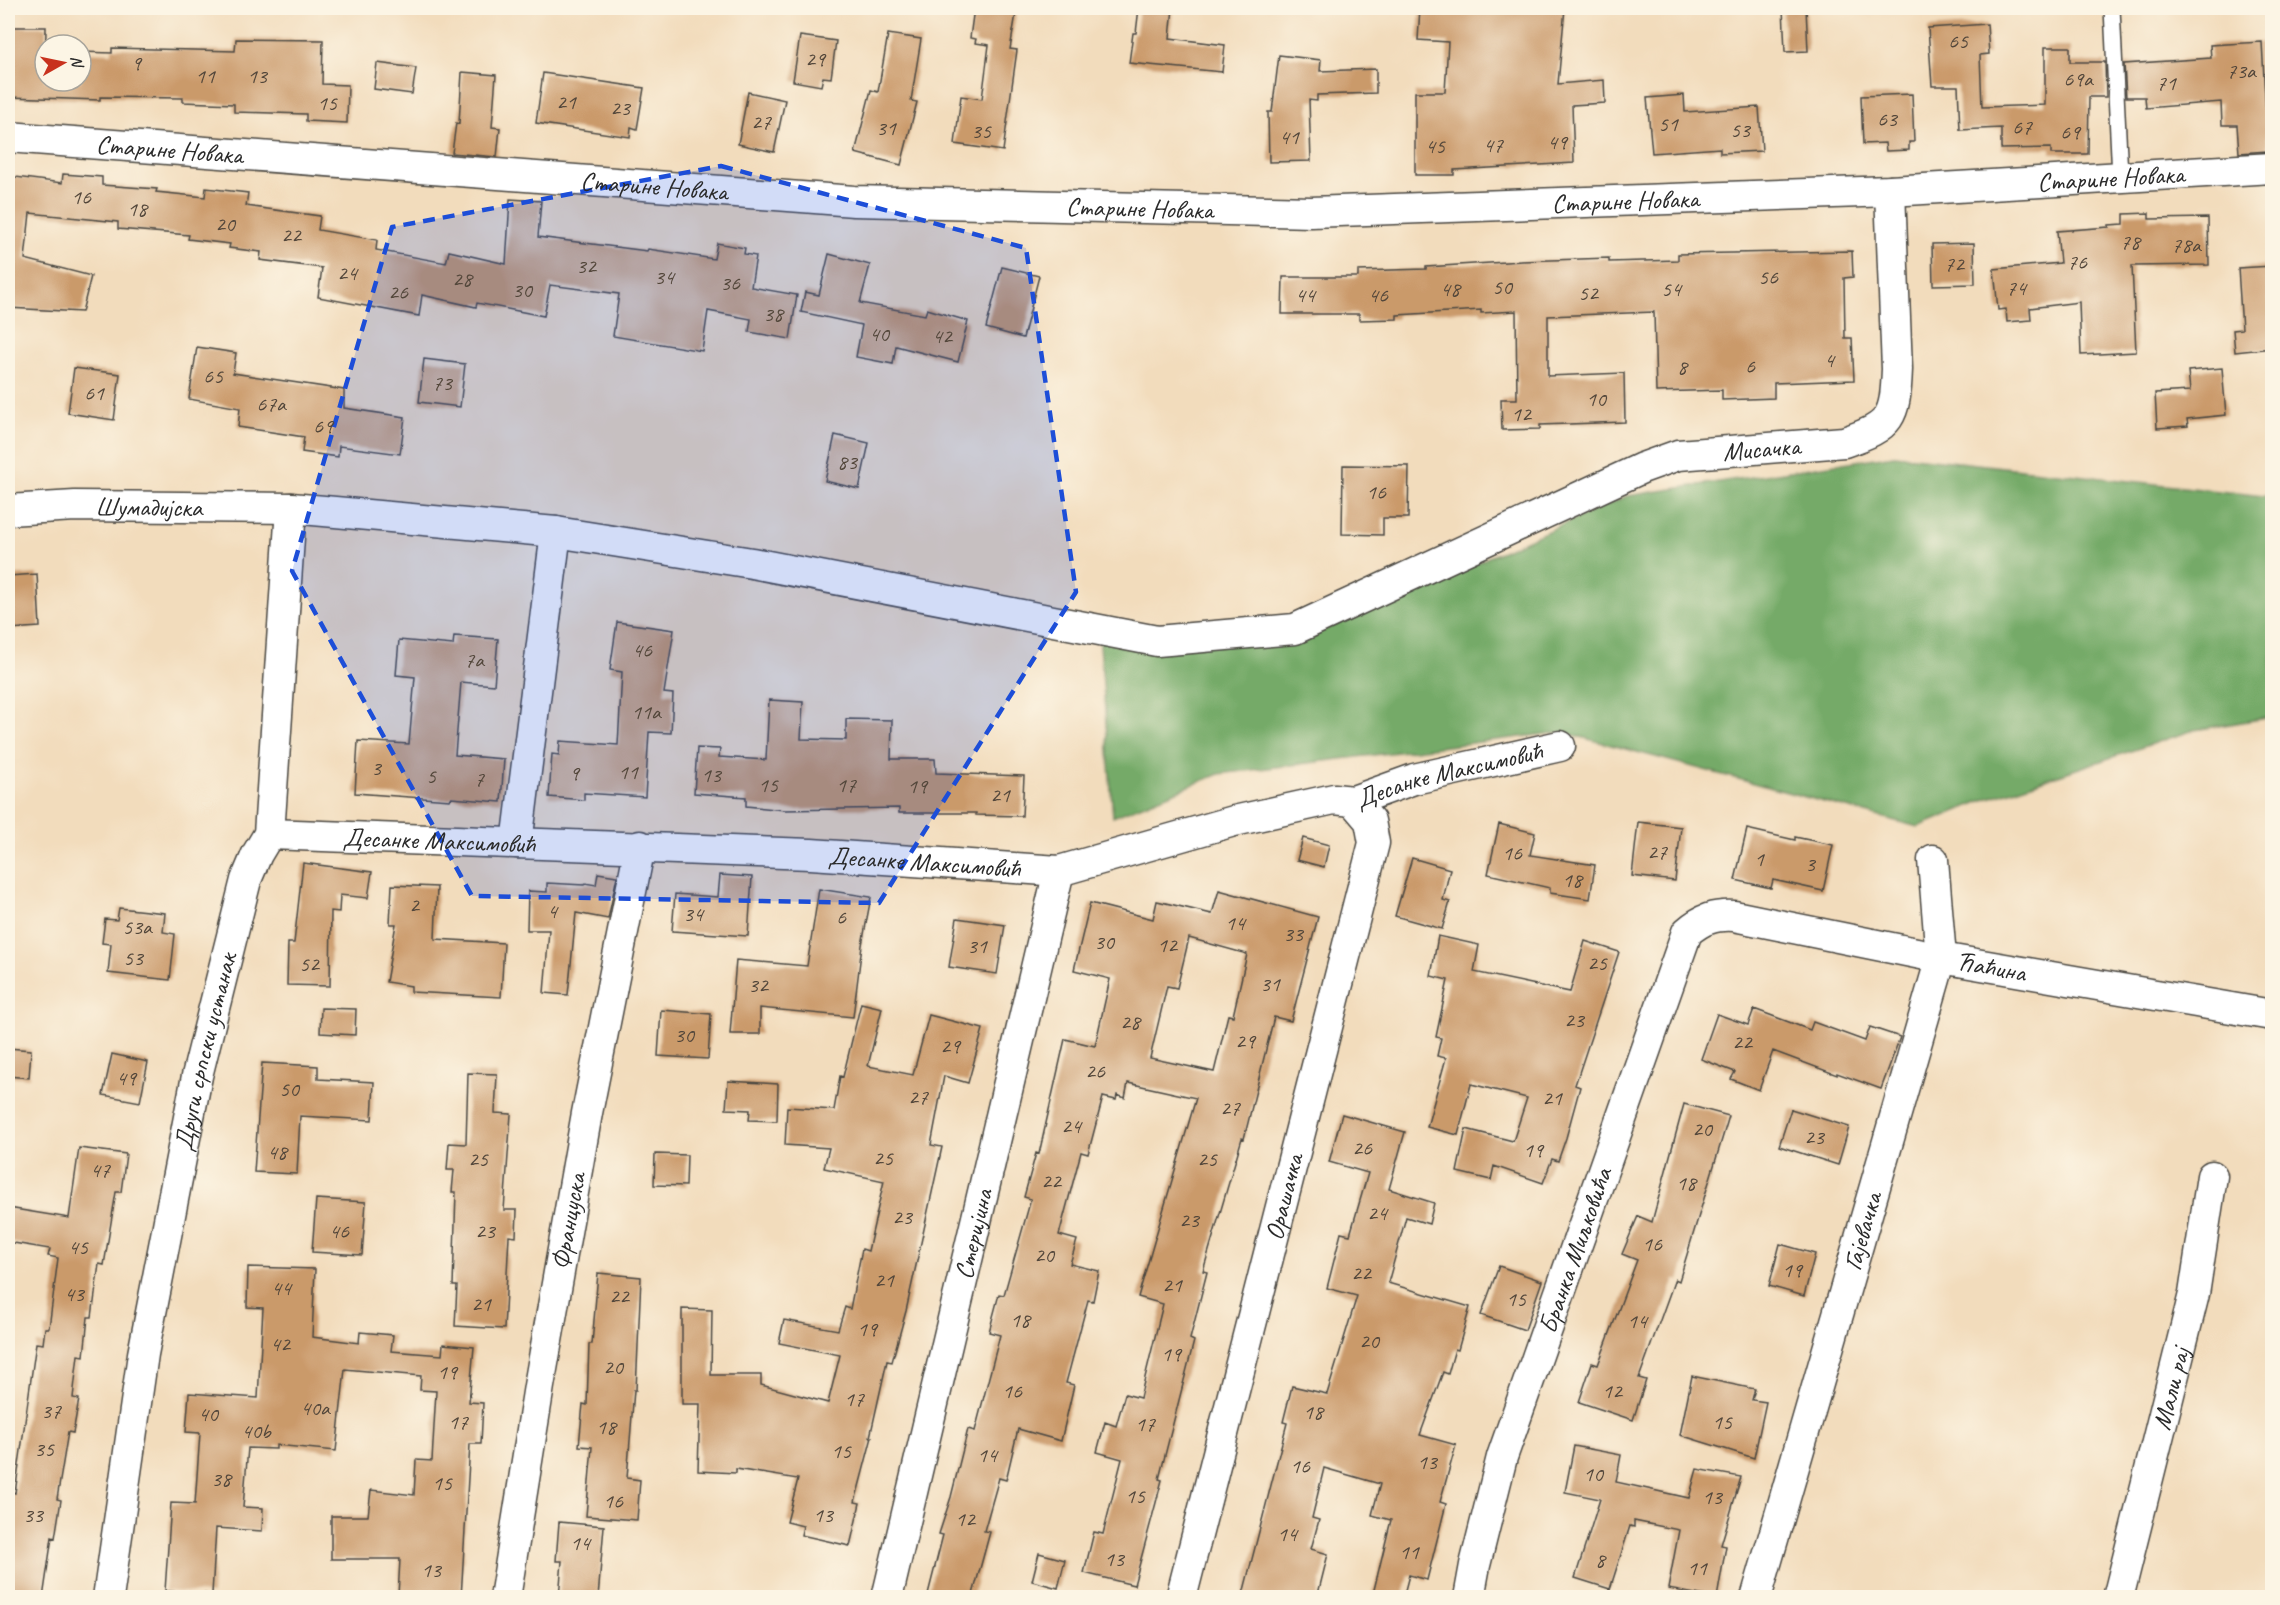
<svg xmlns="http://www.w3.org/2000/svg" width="2280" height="1605" font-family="Caveat,sans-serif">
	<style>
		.forest { fill: #75aa67; stroke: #506a49; stroke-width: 1.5 }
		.building { fill: #ca9a6b; fill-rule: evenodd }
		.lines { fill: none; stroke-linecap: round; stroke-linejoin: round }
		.lane-casing { stroke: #494641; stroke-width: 18 }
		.street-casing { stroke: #494641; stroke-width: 33 }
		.lane { stroke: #fff; stroke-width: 15 }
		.street { stroke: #fff; stroke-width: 30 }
		.marked { fill: #1d4ed8; fill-opacity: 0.2; stroke: #1d4ed8; stroke-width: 4.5; stroke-dasharray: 12 8; stroke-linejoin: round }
		.labels { text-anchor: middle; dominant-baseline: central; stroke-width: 4.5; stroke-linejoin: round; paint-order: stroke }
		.number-label { font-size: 22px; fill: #53473b }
		.street-label { font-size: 26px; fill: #2b2b2b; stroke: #fcf5e5 }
	</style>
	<rect width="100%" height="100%" fill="#fcf5e5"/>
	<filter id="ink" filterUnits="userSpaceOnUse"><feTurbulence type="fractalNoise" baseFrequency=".0167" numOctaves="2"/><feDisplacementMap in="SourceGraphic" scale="12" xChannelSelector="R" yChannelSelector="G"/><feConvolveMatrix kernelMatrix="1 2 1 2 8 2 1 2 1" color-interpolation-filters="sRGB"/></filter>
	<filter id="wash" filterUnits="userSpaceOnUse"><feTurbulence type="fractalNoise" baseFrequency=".008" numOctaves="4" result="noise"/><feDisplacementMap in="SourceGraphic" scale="24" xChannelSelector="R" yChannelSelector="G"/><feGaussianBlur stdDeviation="1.35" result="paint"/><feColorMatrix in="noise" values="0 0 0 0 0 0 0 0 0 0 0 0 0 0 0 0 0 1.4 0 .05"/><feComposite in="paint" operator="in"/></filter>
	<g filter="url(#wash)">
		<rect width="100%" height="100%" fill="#f2dcbc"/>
		<path class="forest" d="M1895,455l377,42v220l-78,13 -208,69 -68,28 -356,-95 -343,42 -106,43 -14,-186 204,8 324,-143z"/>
		<g id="blocks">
			<path class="building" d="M974,8h43l-7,41 7,1 -14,101 -48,-7 6,-48 21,3 7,-54 -14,-2 1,-4 -6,-1z
				M1139,8h34l-3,30 55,7 -3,27 -93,-9 4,-30h3z
				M1420,8h145l-7,76 46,-4 1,23 -33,2 2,58 -120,7v5h-39v-83h30l3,-50 -30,-2z
				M1783,8h23l2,43 -23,1z
				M1987,24l2,30 -9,1 2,52 63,-2v-58h25v15h35l1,35h-17l-1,57h-37v-6l-50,1v-21l-41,2 -2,-44h-26l-4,-58z
				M8,27h38l-1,54h36v-29l31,1v-5l123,3 1,-12 87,1 -1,44 26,1 -1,38 -41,-2v-7l-72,-2v-8l-51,-2v-4l-83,-1v3l-92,-3z
				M888,34l33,5 -10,62 6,1 -16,63 -46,-12 16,-63 7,2z
				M800,36l36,5 -5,37 -8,-1 -2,9 -28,-5z
				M2262,42l6,109 -29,2 -2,-28h-15l-1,-23 -75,6 -1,-11h-19l-2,-33 87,-6 -1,-13z
				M1279,55l42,5 -1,11 56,-2v24l-59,2v6l-8,-1 2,61 -42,1 -1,-50h4z
				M377,63l39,5 -4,26 -38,-5z
				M462,72l34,3 -4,52 8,1 -3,29 -45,-4 4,-30 3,1z
				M543,73l101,15 -7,41 -6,-2 -1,10 -94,-14z
				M748,92l37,8 -11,52 -36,-8z
				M1912,94l2,48h-5v8l-23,1 -1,-8 -22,1 -2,-48z
				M1684,95l1,17 74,-5 3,44 -42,2v-5l-68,5 -5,-55z
				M63,174l39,3v8l55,4 -1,3 49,5 1,-9 42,5 -2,13 74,10 -2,14 59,10 -1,10 70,13 3,-12 57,13 4,-65 31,2 -3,36 109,14 1,-2 66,10 3,-16 28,5 -1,6 12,2 -5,31 46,8 -7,44 -41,-7 2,-13 -43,-8 -6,40 -89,-15 6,-42 -69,-9 -6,31 -67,-13 -1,4 -54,-12 -3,21 -101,-19 4,-29 -62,-8 1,-8 -32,-4 1,-4 -42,-5 1,-4 -71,-6v-7l-88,-9 -5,46 66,17 -9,36 -74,-4 2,-35h-2v-97l54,7z
				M2149,213v6l59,-1 1,47 -77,1 4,86 -55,3 -2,-53 -49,6 1,12 -24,2 -1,-13 -8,1 -4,-41 66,-6 -3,-32 52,-4v-2l15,-1v-10z
				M1974,243l1,41 -42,1 -1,-41z
				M1852,251l1,26 -9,1 1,60h7l2,42 -80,3v15l-52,2v-10l-66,2 -2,-80 -106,4v60l76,-3 1,49 -85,3v4l-38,1 -1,-31h16l-1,-88 -35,2v-3l-84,5v4l-38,1v-6h-77l1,-37h75v-6l68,-2v-2l96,-6 87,-3v4l69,-2v-6z
				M829,254l41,11 -10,38 65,12 2,-6 41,12 -10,41 -62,-16 -3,18 -37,-7 6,-32 -61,-13 4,-20 14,3z
				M2272,266v82l-37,4 -2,-22 9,-1 -4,-61z
				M1002,267l37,9 -16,62 -37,-10z
				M197,347l39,6 -3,20 111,17v18l61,9 -5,37 -61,-8 -1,11 -36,-5 2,-15 -66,-10 2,-19 -51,-9z
				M424,359l41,5 -5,43 -41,-5z
				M74,368l46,6 -6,46 -46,-7z
				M2222,368l4,47 -39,4 1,7 -31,2 -2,-35 35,-2 -2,-20z
				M835,435l34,8 -10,46 -34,-8z
				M1343,465l66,1 -1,52h-25v17l-41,-1z
				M37,574l3,53 -32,2v-53z
				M617,622l57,8 -10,63 9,1 -2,39 -22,-1 -4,65 -61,-4v7l-35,-3 3,-43 7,1 1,-14 58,4 4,-73 -12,-2z
				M454,636l44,3 -4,46 -33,-3 -6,73 49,4 -3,43 -50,-4 -1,2 -95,-7 3,-52 51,3 6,-67 -19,-2 3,-35 54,5z
				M769,700l34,2 -2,37 45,1v-21l46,1 -1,39h44l1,14 88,3 -2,40 -46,-1v-2h-77v-5l-114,2 -39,-4v-9l-52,-4 3,-45 23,1 -1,8 47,3z
				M1638,822l43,5 -6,54 -43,-5z
				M1499,824l36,9 -5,22 65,10 -5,34 -40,-6v-5l-62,-14z
				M1747,829l48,11v-3l38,8 -10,46 -50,-11 -2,8 -36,-8z
				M1303,838l26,7 -5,22 -27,-7z
				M1412,858l38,11 -7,31 7,2 -8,27 -47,-13z
				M303,863l69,9 -4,26 -28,-3 -1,17 -8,-1 -1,75 -43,-1 1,-42h6z
				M598,873l19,3 -9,43 -32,-6 -8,82 -24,-2 5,-63h-22l1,-39 19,1v-9l37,2 1,-2 11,2z
				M720,875l32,2 -4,59 -76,-5 3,-37 43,3z
				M392,885l45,2 -2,52 69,4 -3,54 -90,-5v-6l-25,-4 10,-58h-6z
				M819,889l52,8 -9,48 -9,72 -93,-9v26h-30l6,-74 71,6z
				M1219,890l99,27 -27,104 -17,-4 -30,122 -2,-1 -39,133 4,1 -17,67 4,2 -35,138 3,1 -28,105 -50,-12 10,-41 9,2 19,-75 -25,-7 8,-30 11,4 9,-32 15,4 23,-94 -25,-7 58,-199 -68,-15 -3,15 -8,-3 -1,5 -13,-3 -15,57 -7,-2 -22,83 18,5 -7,24 29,7 -6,30 -5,-1 -22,83 8,2 -13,56 -43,-12 -12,51 -7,-2 -15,53 6,1 -18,66h-45l16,-63 -4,-1 12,-37 17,-68 7,2 25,-96 -11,-3 10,-38 5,1 27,-96 -7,-2 12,-44 3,1 26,-115 30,7 15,-67 -36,-9 16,-67 63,16 4,-18 55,13zM1189,938l58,16 -14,62 -5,-1 -14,57 -64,-14 17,-72 10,2z
				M119,908l46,5 -2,19 12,2 -5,46 -62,-7 3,-29 -9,-1 3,-24 12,1z
				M957,918l48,7 -8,49 -48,-7z
				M1438,936l41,9 -5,27 96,20 15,-51 34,11 -44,133 5,2 -14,51 -8,23 -6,-2 -9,24 -49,-17 -3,14 -34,-8 9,-43 47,12 14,-43 -56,-14 -13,51 -31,-8 19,-69 -9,-2 4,-18 -5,-1 12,-57 -17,-4z
				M861,1003l21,5 -14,58 45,9 16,-60 54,14 -15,54 -24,-7 -13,69 11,2 -36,164 -14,51 -5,-1 -17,76h2l-17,65 5,1 -10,43 -49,-11 2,-9 -16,-4 11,-43 -62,-10v4l-38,-2 2,-67h-18v-95l30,1 -1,65h50v10l67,18 12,-48 -61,-12 5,-23 54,10 7,-23 5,2 12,-60 6,2 16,-70 -60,-13 5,-20 -44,-3 2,-38 47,3 6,-34 3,1z
				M321,1008l35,1 -1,26 -35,-2z
				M1754,1009l56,21 3,-8 52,19 5,-14 30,10 -19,52 -44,-16v2l-64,-24 -14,39 -28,-11 4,-7 -34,-13 16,-45 31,11z
				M661,1010l50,4 -3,45 -50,-3z
				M8,1048l23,2 -2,28 -21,-2z
				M112,1054l36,8 -8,40 -37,-7z
				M262,1063l56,3v13l56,3 -2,38 -72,-4 -3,58 -43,-2z
				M468,1073l29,1 -2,39 16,1 -7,96h13l-1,27 -7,-1 -5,93 -49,-3 2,-40h-4l3,-94h-4l2,-22h-7l2,-27 17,1z
				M728,1081l50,3 -1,37 -28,-1 1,-10 -24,-1z
				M1684,1104l45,12 -50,165 -4,-2 -36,99 7,2 -13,40 -54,-18 13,-39 6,2 39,-105 -15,-6 16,-38 14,6z
				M1791,1109l58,18 -11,38 -59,-19z
				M1342,1114l63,18 -16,57 45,14 -5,21 -23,-7 -18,66 82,24 -12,43 -3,-1 -7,25 -5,-2 -23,63 36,10 -16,57 6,2 -19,76 -18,-5 -6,23h-31l19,-78 -19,-5 8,-31 -56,-16 -12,50 7,2 -8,29 17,5 -11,44h-75l45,-175 -4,-1 9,-36 35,8 30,-98 -30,-8 14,-55 9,2 18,-62 -39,-11z
				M79,1148l47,6 -5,38h-5l-12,73 -5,-1 -7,53h-4l-4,39 -6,-1 -5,43 6,1 -6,34 -5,-1 -11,67 4,1 -6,38 -3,-1 -9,61h-35v-107l7,2 21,-150 7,1 2,-16h4l9,-70 -10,-2 2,-7 -42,-7v-34l61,10z
				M655,1154l32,1 -1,31 -32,-1z
				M316,1199l50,3 -4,53 -50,-3z
				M1780,1244l35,10 -11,42 -35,-10z
				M1499,1266l43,15 -17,49 -44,-15z
				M248,1267l67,2 -3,68 47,6 1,-11 33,3 -2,16 51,4 1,-11 31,3 -5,55 14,1 -2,41h-11l-9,154 -63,-2 2,-37h-69v-43h37l3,-26 43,5 2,-35 16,1 4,-70 -16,-1 1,-14 -76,-7 -9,82 -60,-6v4l-28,-1 -5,59 20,1 -1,23 -46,-3 -4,66 -47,-3 6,-88 24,1 5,-71 -14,-1 3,-39 69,5 5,-90 -16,-1z
				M598,1273l43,4 -5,113h-2l-7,88 13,2 -3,40 -51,-4 6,-69 -13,-1 4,-42 4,1 2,-61h3z
				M1692,1376l63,13 -3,11 14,2 -12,56 -74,-23z
				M1574,1446l47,9 -5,27 73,16 8,-29 44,8 -20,68 5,1 -9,52 -49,-9 11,-59 -45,-9v6l-4,-1 -20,63 -35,-11 25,-79 -35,-7z
				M559,1522l45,4 -6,72h-39l3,-37h-6z
				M1039,1553l26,7 -7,28 -26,-7z"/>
		</g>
	</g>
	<g filter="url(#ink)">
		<use href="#blocks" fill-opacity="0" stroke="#494641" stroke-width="1.5"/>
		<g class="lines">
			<g class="lane-casing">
				<path id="lane" d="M2112,8l8,169"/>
			</g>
			<g class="street-casing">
				<g id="street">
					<path id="s1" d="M8,137l846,64 457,11 579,-21 382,-23"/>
					<path id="s2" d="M8,510l67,-4 216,2 265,24 196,31 405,78 138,-12 347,-161 36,-13 166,-13c48,-16 51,-24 53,-73l-7,-178"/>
					<path id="s3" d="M269,834l542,20 248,17 175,-50 100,-22 19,2 61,-22 146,-33"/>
					<path d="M517,843l39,-311"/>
					<path id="s4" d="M108,1598l35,-244 54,-278 49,-196 11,-26 12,-20 22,-326"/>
					<path id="s5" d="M505,1598l34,-212 48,-273 53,-267"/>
					<path id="s6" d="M887,1598l172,-727"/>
					<path id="s7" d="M1181,1598l193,-755 -4,-22 -17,-20"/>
					<path id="s8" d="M1469,1598l6,-33 27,-108 185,-525c15,-13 27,-17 47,-16l207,42 331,57"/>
					<path id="s9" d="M1756,1598l185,-640 -8,-98"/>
					<path id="s10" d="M2118,1598l76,-304 18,-118"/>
				</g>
			</g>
			<use href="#lane" class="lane"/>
			<use href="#street" class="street"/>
		</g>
	</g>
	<path class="marked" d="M721,166l305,82 50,344 -197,311 -407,-7 -180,-325 100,-344z"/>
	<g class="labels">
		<g class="number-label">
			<text x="1958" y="41">65</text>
			<text x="815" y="59">29</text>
			<text x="136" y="63">9</text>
			<text x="2241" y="71">73a</text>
			<text x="205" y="76">11</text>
			<text x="257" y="76">13</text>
			<text x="2078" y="79">69a</text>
			<text x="2166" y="83">71</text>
			<text x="566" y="102">21</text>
			<text x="327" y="103">15</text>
			<text x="620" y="108">23</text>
			<text x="1887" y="119">63</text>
			<text x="761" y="122">27</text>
			<text x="1668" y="124">51</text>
			<text x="2022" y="127">67</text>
			<text x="886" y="128">31</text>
			<text x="1740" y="130">53</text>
			<text x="981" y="131">35</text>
			<text x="2070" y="132">69</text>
			<text x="1289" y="137">41</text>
			<text x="1557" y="142">49</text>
			<text x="1493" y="145">47</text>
			<text x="1435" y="146">45</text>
			<text x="81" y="197">16</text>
			<text x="137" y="209">18</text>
			<text x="225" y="224">20</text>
			<text x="291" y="235">22</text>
			<text x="2130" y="242">78</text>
			<text x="2186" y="245">78a</text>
			<text x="2077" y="262">76</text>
			<text x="1954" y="264">72</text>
			<text x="586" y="266">32</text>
			<text x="347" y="273">24</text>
			<text x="664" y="277">34</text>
			<text x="1768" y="277">56</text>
			<text x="462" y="279">28</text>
			<text x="730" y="283">36</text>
			<text x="1502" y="287">50</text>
			<text x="2016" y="288">74</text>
			<text x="1450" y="289">48</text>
			<text x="1671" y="289">54</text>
			<text x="522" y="290">30</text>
			<text x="398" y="292">26</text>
			<text x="1588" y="293">52</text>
			<text x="1305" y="295">44</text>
			<text x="1378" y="295">46</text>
			<text x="773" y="314">38</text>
			<text x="879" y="334">40</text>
			<text x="942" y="336">42</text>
			<text x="1829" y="360">4</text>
			<text x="1750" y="366">6</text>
			<text x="1682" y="367">8</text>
			<text x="213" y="376">65</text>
			<text x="442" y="383">73</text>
			<text x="94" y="393">61</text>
			<text x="1596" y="399">10</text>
			<text x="271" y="404">67a</text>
			<text x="1521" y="414">12</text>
			<text x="323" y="426">69</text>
			<text x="847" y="462">83</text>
			<text x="1376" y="492">16</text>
			<text x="642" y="650">46</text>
			<text x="474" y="660">7a</text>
			<text x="646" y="712">11a</text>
			<text x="376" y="768">3</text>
			<text x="628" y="772">11</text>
			<text x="574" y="773">9</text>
			<text x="711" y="775">13</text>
			<text x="431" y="776">5</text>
			<text x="479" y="779">7</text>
			<text x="768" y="785">15</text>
			<text x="846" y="785">17</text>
			<text x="917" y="786">19</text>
			<text x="1000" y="795">21</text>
			<text x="1657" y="852">27</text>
			<text x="1512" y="853">16</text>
			<text x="1759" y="859">1</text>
			<text x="1810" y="864">3</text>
			<text x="1572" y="880">18</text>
			<text x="414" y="905">2</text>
			<text x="552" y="911">4</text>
			<text x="693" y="914">34</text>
			<text x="841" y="917">6</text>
			<text x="1235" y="923">14</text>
			<text x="137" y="927">53a</text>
			<text x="1293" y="934">33</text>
			<text x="1104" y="942">30</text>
			<text x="1167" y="945">12</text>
			<text x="977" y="946">31</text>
			<text x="133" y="958">53</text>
			<text x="1597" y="963">25</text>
			<text x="309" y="964">52</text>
			<text x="1270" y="984">31</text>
			<text x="758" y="985">32</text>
			<text x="1574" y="1020">23</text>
			<text x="1130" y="1022">28</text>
			<text x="684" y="1035">30</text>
			<text x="1245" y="1041">29</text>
			<text x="1742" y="1042">22</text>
			<text x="950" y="1046">29</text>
			<text x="1095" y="1071">26</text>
			<text x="126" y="1078">49</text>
			<text x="289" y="1089">50</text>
			<text x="918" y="1097">27</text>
			<text x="1552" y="1098">21</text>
			<text x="1230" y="1108">27</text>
			<text x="1071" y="1126">24</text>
			<text x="1702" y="1129">20</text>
			<text x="1814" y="1137">23</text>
			<text x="1362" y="1148">26</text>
			<text x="1533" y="1150">19</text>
			<text x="277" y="1152">48</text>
			<text x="883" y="1158">25</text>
			<text x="478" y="1159">25</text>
			<text x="1207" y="1159">25</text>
			<text x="100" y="1170">47</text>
			<text x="1051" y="1181">22</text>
			<text x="1686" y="1183">18</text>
			<text x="1377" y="1213">24</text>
			<text x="902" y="1217">23</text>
			<text x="1189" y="1220">23</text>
			<text x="339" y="1231">46</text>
			<text x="485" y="1231">23</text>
			<text x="1652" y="1244">16</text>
			<text x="78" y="1247">45</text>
			<text x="1044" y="1255">20</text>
			<text x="1792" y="1270">19</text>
			<text x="1361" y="1273">22</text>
			<text x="884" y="1280">21</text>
			<text x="1172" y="1285">21</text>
			<text x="281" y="1288">44</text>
			<text x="74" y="1294">43</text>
			<text x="619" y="1296">22</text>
			<text x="1516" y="1299">15</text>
			<text x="481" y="1304">21</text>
			<text x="1020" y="1320">18</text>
			<text x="1637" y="1321">14</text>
			<text x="867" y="1329">19</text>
			<text x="1369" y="1341">20</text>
			<text x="280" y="1344">42</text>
			<text x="1171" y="1354">19</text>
			<text x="613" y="1367">20</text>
			<text x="447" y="1372">19</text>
			<text x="1012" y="1391">16</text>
			<text x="1612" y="1391">12</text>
			<text x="854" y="1399">17</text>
			<text x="315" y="1408">40a</text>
			<text x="51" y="1411">37</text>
			<text x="1313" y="1412">18</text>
			<text x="208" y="1414">40</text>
			<text x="458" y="1422">17</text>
			<text x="1722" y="1422">15</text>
			<text x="1145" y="1424">17</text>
			<text x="606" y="1427">18</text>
			<text x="256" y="1431">40b</text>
			<text x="44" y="1449">35</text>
			<text x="841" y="1451">15</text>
			<text x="987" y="1455">14</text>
			<text x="1427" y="1462">13</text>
			<text x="1300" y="1466">16</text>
			<text x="1593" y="1474">10</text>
			<text x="221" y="1479">38</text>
			<text x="442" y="1483">15</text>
			<text x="1135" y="1496">15</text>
			<text x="1712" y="1497">13</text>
			<text x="613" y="1501">16</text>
			<text x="33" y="1515">33</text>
			<text x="823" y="1515">13</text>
			<text x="965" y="1519">12</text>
			<text x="1287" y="1534">14</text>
			<text x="580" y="1543">14</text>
			<text x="1409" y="1552">11</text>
			<text x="1114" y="1559">13</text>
			<text x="1600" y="1560">8</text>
			<text x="1697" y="1568">11</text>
			<text x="431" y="1570">13</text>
		</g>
		<g class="street-label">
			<text stroke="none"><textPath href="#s1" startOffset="162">Старине Новака</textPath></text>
			<text stroke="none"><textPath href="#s1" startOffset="2106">Старине Новака</textPath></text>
			<text stroke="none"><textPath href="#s1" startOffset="648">Старине Новака</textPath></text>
			<text stroke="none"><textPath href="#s1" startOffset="1620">Старине Новака</textPath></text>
			<text stroke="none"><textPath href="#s1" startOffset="1134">Старине Новака</textPath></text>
			<text stroke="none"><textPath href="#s2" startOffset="1803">Мисачка</textPath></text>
			<text stroke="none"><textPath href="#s2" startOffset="141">Шумадијска</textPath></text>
			<text stroke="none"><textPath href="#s3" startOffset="1194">Десанке Максимовић</textPath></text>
			<text stroke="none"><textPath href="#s3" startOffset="170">Десанке Максимовић</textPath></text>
			<text stroke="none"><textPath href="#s3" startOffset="656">Десанке Максимовић</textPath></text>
			<text stroke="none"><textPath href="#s8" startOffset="1014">Ћаћина</textPath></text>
			<text stroke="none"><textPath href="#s4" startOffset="555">Други српски устанак</textPath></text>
			<text stroke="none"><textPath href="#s7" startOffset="414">Орашачка</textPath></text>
			<text stroke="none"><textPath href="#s5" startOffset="382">Француска</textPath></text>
			<text stroke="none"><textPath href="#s9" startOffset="382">Гајевачка</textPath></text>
			<text stroke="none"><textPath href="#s6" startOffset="374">Стеријина</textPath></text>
			<text stroke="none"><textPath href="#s8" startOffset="364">Бранка Миљковића</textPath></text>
			<text stroke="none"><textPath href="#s10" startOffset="216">Мали рај</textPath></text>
		</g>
	</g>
	<rect width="2280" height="1605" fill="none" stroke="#fcf5e5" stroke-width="30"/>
	<g transform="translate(63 63) rotate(81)"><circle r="28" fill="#fcf5e5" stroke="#a8a49b" stroke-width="1.5"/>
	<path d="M0-4.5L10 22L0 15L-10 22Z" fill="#c8321e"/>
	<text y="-9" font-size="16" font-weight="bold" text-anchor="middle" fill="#2b2b2b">N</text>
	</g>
</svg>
